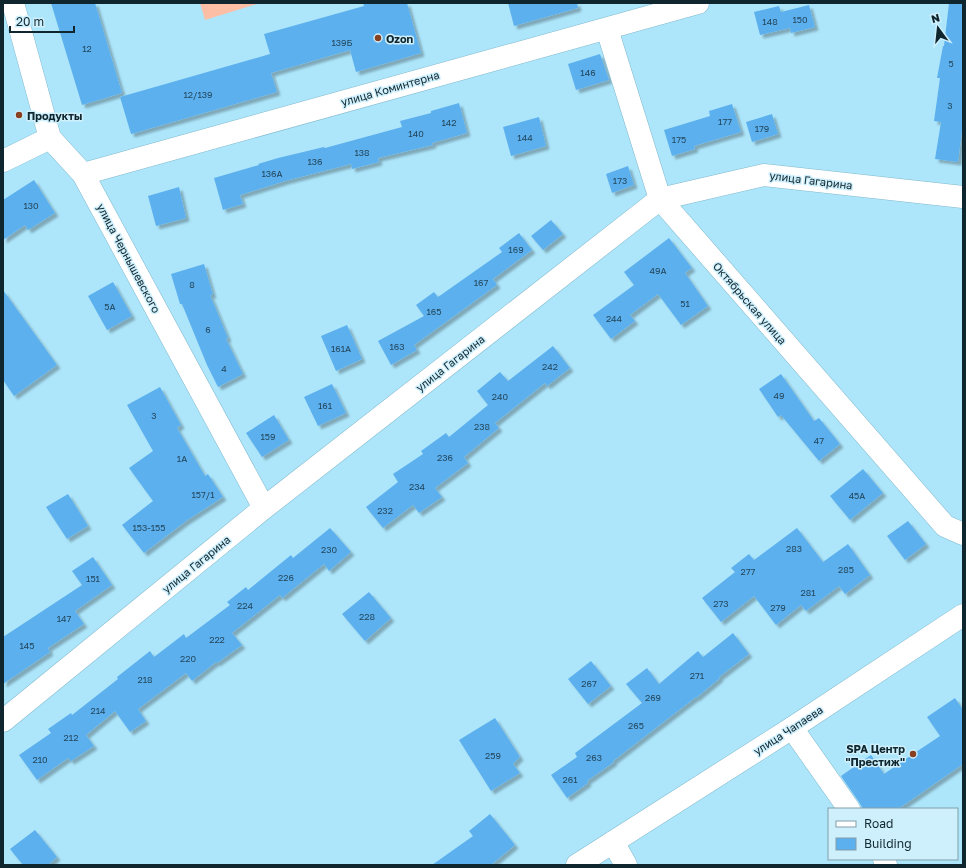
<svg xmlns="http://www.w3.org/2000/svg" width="966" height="868" font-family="'Golos Text',sans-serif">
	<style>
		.green { fill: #fcbea5 }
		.building { fill: #5db0ee; filter: url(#shadow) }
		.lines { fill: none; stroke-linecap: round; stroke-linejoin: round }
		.minor-casing { stroke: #81b9cd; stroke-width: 23 }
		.major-casing { stroke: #81b9cd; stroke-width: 23 }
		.minor { stroke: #fff; stroke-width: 22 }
		.major { stroke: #fff; stroke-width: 22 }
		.poi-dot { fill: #884020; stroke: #ceeffc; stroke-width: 1.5 }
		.labels { text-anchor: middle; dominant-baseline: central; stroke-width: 3; stroke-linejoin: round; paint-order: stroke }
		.number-label { font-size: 9px; fill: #23485e }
		.poi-label { font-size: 11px; font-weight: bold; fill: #10262e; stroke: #ceeffc; text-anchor: start }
		.street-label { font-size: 11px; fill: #10262e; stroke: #ceeffc }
	</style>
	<defs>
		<filter id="shadow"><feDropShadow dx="3.5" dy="3.5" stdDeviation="1" flood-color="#0004"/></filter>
	</defs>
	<rect width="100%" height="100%" fill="#ade6fb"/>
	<path class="green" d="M200,3h57v1l-52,16z"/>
	<path class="building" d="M51,3h44l27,90 -40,12z
		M363,3h44l14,50 -65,19 -6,-22 -79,23 6,19 -146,42 -11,-37 150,-43 -6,-20 100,-28z
		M508,3h69l1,5 -64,18z
		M949,3h14v119l-5,40 -23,-3 6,-37 -7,-1 6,-43h-3l6,-32h1z
		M809,5l6,22 -24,6 -1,-5 -30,7 -6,-23 25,-6 2,6z
		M600,54l9,26 -33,10 -8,-26z
		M459,103l8,30 -35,10 1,2 -55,13 1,4 -27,7 -1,-5 -66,17 -45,14 3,9 -20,6 -9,-32 45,-13 -1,-1 20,-6 46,-11 1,1 77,-21 -2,-6 31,-8v-2z
		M732,104l9,28 -47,14 1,3 -23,7 -8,-26 46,-14 -1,-5z
		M772,114l6,20 -26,8 -6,-20z
		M539,117l7,29 -35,10 -8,-29z
		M628,166l6,19 -22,8 -6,-19z
		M34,180l21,33 -27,17 -3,-5 -22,15v-40z
		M179,187l7,31 -30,8 -8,-30z
		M551,220l12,14 -20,16 -12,-14z
		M519,233l13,17 -39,29 4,6 -83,60 3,5 -26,15 -13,-24 46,-25 -8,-11 18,-13 4,5 64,-45 -3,-4z
		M669,238l23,30 -7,5 23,33 -27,19 -23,-31 -28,21 5,6 -24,18 -18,-24 41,-30 -10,-13z
		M204,264l9,31h-3l18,43 -2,1 17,35 -25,13 -11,-22 -25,-61h-2l-9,-30z
		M113,282l19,34 -25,14 -19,-34z
		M3,290l54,75 -43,31 -11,-16z
		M347,325l15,34 -26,12 -15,-35z
		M553,346l17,22 -23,18 -2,-3 -50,40 4,5 -35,29 4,6 -33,25 7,9 -23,16 -6,-8 -30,23 -17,-21 32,-25 -5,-8 30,-20 -2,-3 25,-18 3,4 39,-32 -11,-14 23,-19 8,9z
		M781,374l33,47 5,-3 21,26 -21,17 -38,-46 -3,2 -19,-28z
		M332,384l14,29 -28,13 -14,-29z
		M160,387l21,38 -4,3 28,48 3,-2 15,23 -37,24 -42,32 -22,-28 31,-24 -24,-33 24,-17 -26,-46z
		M274,415l15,25 -27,17 -16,-24z
		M863,469l20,24 -33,27 -20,-24z
		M68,494l20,32 -21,13 -21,-32z
		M908,521l18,23 -21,16 -18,-24z
		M330,528l21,24 -22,19 -5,-7 -42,34 -2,-3 -48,38 10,12 -25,18 -1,-1 -24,19 -6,-8 -48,36 8,12 -16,11 -15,-21 -29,24 8,11 -23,15 -3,-3 -31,22 -18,-25 32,-22 -3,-4 23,-16 1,2 46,-36 -1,-2 33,-26 4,6 30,-23 2,4 44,-33 -3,-3 19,-15 2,3 43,-35 2,3z
		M797,528l26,34 25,-18 22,31 -25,19 -6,-8 -33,25 -5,-6 -25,20 -22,-29 -33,26 -19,-24 33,-26 -4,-4 18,-14 5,6z
		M93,557l19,28 -37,26 9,13 -36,24 2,4 -47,32v-47l79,-52 -10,-14z
		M369,592l22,26 -26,23 -23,-27z
		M733,633l16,21 -30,23 1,1 -24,20v-1l-83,64 1,1 -27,19 1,2 -21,15 -16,-23 26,-18 -2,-4 67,-50 -16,-19 21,-16 12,16 39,-33 5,6z
		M591,661l20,25 -23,18 -20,-25z
		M955,698l8,12v54l-65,45h-35l-4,-7 -18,-26 30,-21 13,19 29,-20 27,-18 -13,-19z
		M495,718l25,39 -7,7 7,9 -29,18 -32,-51z
		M490,814l25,31 -24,20h-59l41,-29 -4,-5z
		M35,830l22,27 -9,8h-25l-13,-16z"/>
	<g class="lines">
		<g class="minor-casing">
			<path id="minor" d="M13,3l37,135 33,36 181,334
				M607,29l53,170 285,327 18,8
				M3,161l47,-23
				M83,174l615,-171
				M3,721l261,-213 396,-309 104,-24 199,22
				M792,728l57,81
				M613,842l13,23
				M884,859l2,6"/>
		</g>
		<g class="major-casing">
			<path id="major" d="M577,865l215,-137 171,-113"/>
		</g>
		<use href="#minor" class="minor"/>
		<use href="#major" class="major"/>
	</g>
	<g class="poi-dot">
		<circle cx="378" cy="38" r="4"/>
		<circle cx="19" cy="115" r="4"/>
		<circle cx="913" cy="754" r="4"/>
	</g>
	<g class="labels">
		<g class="number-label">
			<text x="800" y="19">150</text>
			<text x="770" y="21">148</text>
			<text x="342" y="42">139Б</text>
			<text x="87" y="48">12</text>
			<text x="951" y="63">5</text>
			<text x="588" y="72">146</text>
			<text x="198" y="94">12/139</text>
			<text x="950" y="105">3</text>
			<text x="725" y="121">177</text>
			<text x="449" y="122">142</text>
			<text x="762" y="128">179</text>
			<text x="416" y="133">140</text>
			<text x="525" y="137">144</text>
			<text x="679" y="139">175</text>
			<text x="362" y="152">138</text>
			<text x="315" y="161">136</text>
			<text x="272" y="173">136А</text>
			<text x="620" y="180">173</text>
			<text x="31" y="205">130</text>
			<text x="516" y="249">169</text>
			<text x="658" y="270">49А</text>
			<text x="481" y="282">167</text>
			<text x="192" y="284">8</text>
			<text x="685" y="303">51</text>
			<text x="110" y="306">5А</text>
			<text x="434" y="311">165</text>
			<text x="614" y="318">244</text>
			<text x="208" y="329">6</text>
			<text x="397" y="346">163</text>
			<text x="341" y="348">161А</text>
			<text x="550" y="366">242</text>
			<text x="224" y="368">4</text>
			<text x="779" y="395">49</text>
			<text x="500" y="396">240</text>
			<text x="325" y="405">161</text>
			<text x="154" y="415">3</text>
			<text x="482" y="426">238</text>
			<text x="268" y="436">159</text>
			<text x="819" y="440">47</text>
			<text x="445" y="457">236</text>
			<text x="182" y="458">1А</text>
			<text x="417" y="486">234</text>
			<text x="203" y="494">157/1</text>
			<text x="857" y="495">45А</text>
			<text x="385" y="510">232</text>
			<text x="149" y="527">153-155</text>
			<text x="794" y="548">283</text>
			<text x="329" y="549">230</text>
			<text x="846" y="569">285</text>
			<text x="748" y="571">277</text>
			<text x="286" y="577">226</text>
			<text x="93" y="578">151</text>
			<text x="808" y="592">281</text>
			<text x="721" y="603">273</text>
			<text x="245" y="605">224</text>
			<text x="778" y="607">279</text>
			<text x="367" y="616">228</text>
			<text x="64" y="618">147</text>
			<text x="217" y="639">222</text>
			<text x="27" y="645">145</text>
			<text x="188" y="658">220</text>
			<text x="697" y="675">271</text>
			<text x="145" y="679">218</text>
			<text x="589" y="683">267</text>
			<text x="653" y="697">269</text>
			<text x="98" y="710">214</text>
			<text x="636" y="725">265</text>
			<text x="71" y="737">212</text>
			<text x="493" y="755">259</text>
			<text x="594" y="757">263</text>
			<text x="40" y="759">210</text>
			<text x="570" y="779">261</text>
		</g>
		<g class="poi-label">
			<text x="386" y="38">Ozon</text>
			<text x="27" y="115">Продукты</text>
			<text x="905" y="748" text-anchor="end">SPA Центр<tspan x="905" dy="13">"Престиж"</tspan></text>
		</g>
		<g class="street-label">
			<text transform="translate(390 88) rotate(-16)">улица Коминтерна</text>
			<text transform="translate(811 180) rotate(7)">улица Гагарина</text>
			<text transform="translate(129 258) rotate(62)">улица Чернышевского</text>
			<text transform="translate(750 303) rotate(49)">Октябрьская улица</text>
			<text transform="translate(450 363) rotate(-38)">улица Гагарина</text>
			<text transform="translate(196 564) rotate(-39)">улица Гагарина</text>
			<text transform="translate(788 730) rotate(-33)">улица Чапаева</text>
		</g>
	</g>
	<rect width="966" height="868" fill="none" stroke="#10262e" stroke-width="8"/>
	<rect x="828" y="808" width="130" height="52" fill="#ceeffc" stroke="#829faa"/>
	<rect x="836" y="821" width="20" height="6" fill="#ffffff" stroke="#829faa"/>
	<text x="864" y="828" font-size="12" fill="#10262e">Road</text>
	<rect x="836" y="838" width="20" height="12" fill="#5db0ee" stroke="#829faa"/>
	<text x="864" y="848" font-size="12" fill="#10262e">Building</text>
	<g transform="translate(938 28) rotate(345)" stroke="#ceeffc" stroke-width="3" paint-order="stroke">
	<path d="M0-3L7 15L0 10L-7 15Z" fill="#10262e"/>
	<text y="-6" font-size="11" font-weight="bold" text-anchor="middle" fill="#10262e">N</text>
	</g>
	<path d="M10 26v6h64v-6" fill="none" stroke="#10262e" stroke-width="2"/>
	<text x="16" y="26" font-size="12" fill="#10262e" stroke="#ceeffc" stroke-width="3" paint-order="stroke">20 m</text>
</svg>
